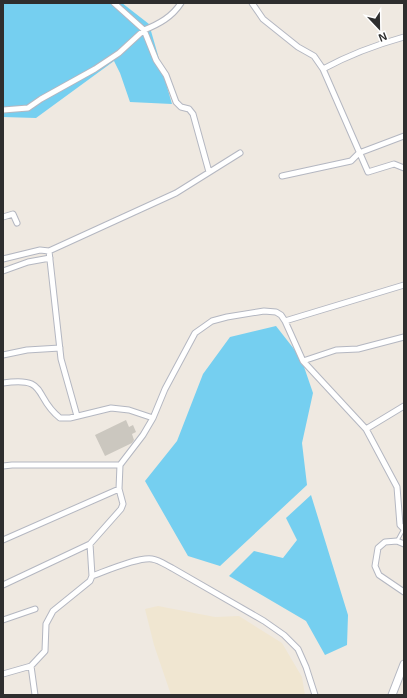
<svg xmlns="http://www.w3.org/2000/svg" width="407" height="698" font-family="Helvetica,sans-serif">
	<style>
		.education { fill: #f0e6d1 }
		.water { fill: #75cff0 }
		.building { fill: #cbc7bf }
		.lines { fill: none; stroke-linecap: round; stroke-linejoin: round }
		.service-casing { stroke: #b4b7c1; stroke-width: 4.5 }
		.minor-casing { stroke: #b4b7c1; stroke-width: 7 }
		.secondary-casing { stroke: #b4b7c1; stroke-width: 9 }
		.service { stroke: #fff; stroke-width: 2.5 }
		.minor { stroke: #fff; stroke-width: 5 }
		.secondary { stroke: #fff; stroke-width: 7 }
	</style>
	<rect width="100%" height="100%" fill="#efe9e1"/>
	<path class="education" d="M158,606l57,11 24,-1 43,27 20,34 3,18h-134l-17,-50 -9,-36z"/>
	<path class="water" d="M3,3h119l27,21 23,80 -42,-2 -10,-29 -6,-12 -78,57 -33,-1z
		M276,326l25,32 12,35 -11,50 5,42 -87,81 -32,-10 -43,-75 32,-40 26,-67 27,-37z
		M311,495l37,120 -1,30 -22,10 -19,-34 -77,-45 25,-25 29,7 14,-18 -11,-22z"/>
	<path class="building" d="M126,420l3,7 4,-2 3,7 -4,2 2,6 -2,3 -27,13 -10,-21z"/>
	<g class="lines">
		<g class="service-casing">
			<path id="service" d="M397,541l6,-11"/>
		</g>
		<g class="minor-casing">
			<path id="minor" d="M114,3l30,27c15,-6 28,-13 37,-27
				M252,3l11,16 35,28 16,9 9,13
				M404,37c-29,8 -55,18 -81,32l45,103 26,-8 10,4
				M3,110l25,-2 13,-9 54,-30 24,-16 25,-23 12,30 10,15 10,27 5,5 8,2 4,5 16,58
				M282,176l69,-15 8,-8 45,-17
				M3,217l10,-3 4,9
				M3,259l37,-9 9,1
				M3,271l25,-9 22,-4
				M285,321l18,40 63,68
				M3,355l24,-5 33,-2
				M303,361l33,-11 22,-1 46,-12
				M3,383c46,-7 30,14 57,35h10l41,-10 18,2 24,8
				M404,406l-38,23 31,58 3,38 4,4
				M77,416l-16,-57 -12,-108 127,-58 64,-40
				M3,466l9,-1h108
				M3,540l116,-51
				M404,544l-7,-3 -12,1 -7,6 -3,18 4,9 25,17
				M92,576c14,-5 46,-19 60,-17 7,1 14,6 20,9l92,53 20,14 14,14 8,18 9,28
				M3,585l87,-41 31,-35 2,-5 -4,-15 1,-24 23,-30 10,-17 12,-29 30,-56 17,-12 15,-4 37,-6 12,1 5,3 4,6 119,-36
				M3,620l32,-11
				M31,666l4,29
				M3,674l28,-8 14,-15 1,-27 7,-13 37,-30 2,-5 -2,-32"/>
		</g>
		<g class="secondary-casing">
			<path id="secondary" d="M392,695l12,-31"/>
		</g>
		<use href="#service" class="service"/>
		<use href="#minor" class="minor"/>
		<use href="#secondary" class="secondary"/>
	</g>
	<rect width="407" height="698" fill="none" stroke="#2e2e2e" stroke-width="8"/>
	<g transform="translate(379 28) rotate(158)" stroke="#ffffff" stroke-width="3" paint-order="stroke">
	<path d="M0-3L7 15L0 10L-7 15Z" fill="#2e2e2e"/>
	<text y="-6" font-size="11" font-weight="bold" text-anchor="middle" fill="#2e2e2e">N</text>
	</g>
</svg>
